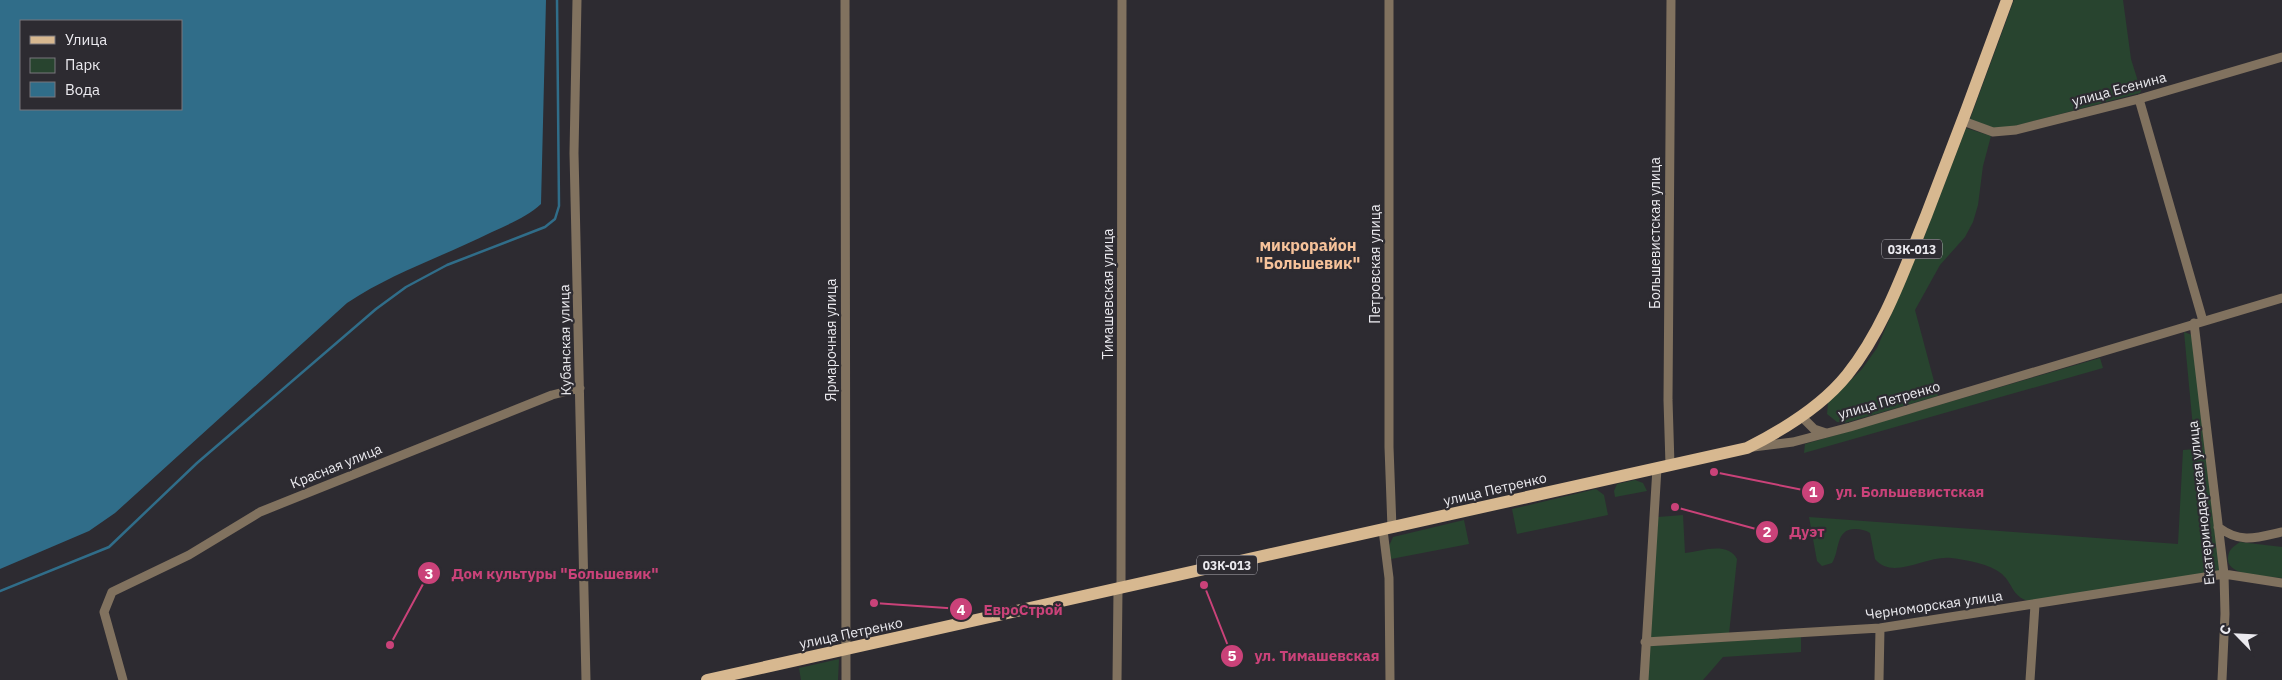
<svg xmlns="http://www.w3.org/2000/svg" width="2282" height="680" font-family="'IBM Plex Sans',sans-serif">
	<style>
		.green { fill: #28442f }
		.water { fill: #306d89; fill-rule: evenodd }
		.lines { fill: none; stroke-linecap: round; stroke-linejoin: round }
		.stream { stroke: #306d89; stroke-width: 2.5 }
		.minor { stroke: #81725f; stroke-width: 9 }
		.primary { stroke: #d7b890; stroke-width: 12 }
		.labels { text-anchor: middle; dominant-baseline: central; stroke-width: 4.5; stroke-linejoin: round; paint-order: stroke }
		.shield { fill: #2d2b31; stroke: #b2b1b6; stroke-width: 1 }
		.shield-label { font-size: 12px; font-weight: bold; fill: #ebeaef }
		.street-label { font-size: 14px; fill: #ebeaef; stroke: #2d2b31 }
		.quarter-label { font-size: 16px; font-weight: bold; fill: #f6c29a; stroke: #2d2b31 }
		.leader { fill: none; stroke: #ca4279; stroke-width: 2 }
		.callout-dot { fill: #ca4279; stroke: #2d2b31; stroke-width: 2 }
		.mark-label { font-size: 15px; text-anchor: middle; font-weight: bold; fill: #fff }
		.callout-label { font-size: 15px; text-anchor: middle; font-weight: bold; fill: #ca4279; stroke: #2d2b31; stroke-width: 4.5; stroke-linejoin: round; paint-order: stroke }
	</style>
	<rect width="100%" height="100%" fill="#2d2b31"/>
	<path class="green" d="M2014,0h109l8,59 10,32 -1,2 -129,34 -15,2 -26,-10z
		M1966,128l25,8 -8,30 -5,39 -5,17 -8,15 -25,28 -25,45 23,86 -93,27 -8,-1 -10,-8 1,-11 34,-34 15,-21 44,-103z
		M2184,332l8,3 28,236 -192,30c-16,-5 -15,-17 -26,-27 -12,-10 -35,-14 -51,-16 -25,-3 -58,23 -76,1l-5,-26c-5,-3 -9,-4 -15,-4 -20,0 -15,22 -23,34l-10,3 -5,-5 -8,-44 369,27 5,-94 12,-1z
		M2100,358l3,10 -299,85 1,-9z
		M1635,480l8,3 4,8 -32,6 -1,-6 3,-7z
		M1596,489l8,6 4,20 -91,19 -5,-25z
		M1683,515l2,38c16,-2 43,-12 52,6l-8,75 -80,5 9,-122z
		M1464,520l5,24 -78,15 -2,-13 4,-9z
		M2240,542l42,5v31c-14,-2 -57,-1 -54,-21 1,-8 6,-11 12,-15z
		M1801,637v15l-78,5 -20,23h-56l1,-34z
		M839,659l-1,21h-37l-2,-12z"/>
	<path class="water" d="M0,0h546l-5,204c-14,13 -32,20 -49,28 -48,24 -100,41 -145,71l-232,210 -26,18 -89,38zM21,21h160v88h-160z"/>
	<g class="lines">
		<path class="stream" d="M0,591l109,-44 88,-84 179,-154 30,-22 41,-22 98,-38 10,-8 4,-13 -2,-206"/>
		<path class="minor" d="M577,0l-3,153 12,527
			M845,0l1,680
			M1389,0v447l3,81
			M2139,99l64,222
			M1963,121l30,11 23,-2 123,-31 143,-42
			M2194,323l30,251 1,40 -3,66
			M1801,416l13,13 12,4
			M1753,447l40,-5 57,-15 432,-129
			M1670,465l-2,-65 3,-400
			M2218,527c23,17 38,11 64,5
			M1383,530l6,48 1,102
			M1121,589l1,-589
			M1645,642l235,-14 344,-54 58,9
			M123,680l-19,-68 8,-20 77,-37 71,-43 292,-117 28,-7
			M1117,680l1,-90
			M1644,680l13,-212
			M1879,680l1,-52
			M2030,680l5,-75"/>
		<path class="primary" d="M707,680l1040,-232c36,-18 75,-42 100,-73 37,-46 57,-105 79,-159 28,-72 55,-144 81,-216"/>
	</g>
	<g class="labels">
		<g class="shield">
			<rect x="1882" y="239.5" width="60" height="19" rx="4"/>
			<rect x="1197" y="555.5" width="60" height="19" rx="4"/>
		</g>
		<g class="shield-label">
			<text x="1912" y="249">03К-013</text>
			<text x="1227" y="565">03К-013</text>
		</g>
		<g class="street-label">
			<text transform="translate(2119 89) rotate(-15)">улица Есенина</text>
			<text transform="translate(1655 233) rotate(-90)">Большевистская улица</text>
			<text transform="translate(1375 264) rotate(-90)">Петровская улица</text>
			<text transform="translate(1108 294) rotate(-90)">Тимашевская улица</text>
			<text transform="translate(565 340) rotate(-91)">Кубанская улица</text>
			<text transform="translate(831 340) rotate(-90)">Ярмарочная улица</text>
			<text transform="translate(1889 400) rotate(-16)">улица Петренко</text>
			<text transform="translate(336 466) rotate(-22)">Красная улица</text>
			<text transform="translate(1495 489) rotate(-13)">улица Петренко</text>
			<text transform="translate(2201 503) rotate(-96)">Екатеринодарская улица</text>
			<text transform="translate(1934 605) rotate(-8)">Черноморская улица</text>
			<text transform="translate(851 633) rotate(-12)">улица Петренко</text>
		</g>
		<g class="quarter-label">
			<text x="1308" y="245">микрорайон<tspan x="1308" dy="18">"Большевик"</tspan></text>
		</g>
	</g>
	<path class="leader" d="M1714 472L1813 492M1675 507L1767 532M390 645L429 573M874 603L961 609M1204 585L1232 656"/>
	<g class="callout-dot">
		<circle cx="1714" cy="472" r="5"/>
		<circle cx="1675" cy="507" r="5"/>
		<circle cx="390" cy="645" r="5"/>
		<circle cx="874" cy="603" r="5"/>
		<circle cx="1204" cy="585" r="5"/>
		<circle cx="1813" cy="492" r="12"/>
		<circle cx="1767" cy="532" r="12"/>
		<circle cx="429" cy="573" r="12"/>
		<circle cx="961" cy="609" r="12"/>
		<circle cx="1232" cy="656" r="12"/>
	</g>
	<g class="mark-label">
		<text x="1813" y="497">1</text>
		<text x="1767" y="537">2</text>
		<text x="429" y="579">3</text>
		<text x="961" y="615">4</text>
		<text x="1232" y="661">5</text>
	</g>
	<g class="callout-label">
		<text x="1910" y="497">ул. Большевистская</text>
		<text x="1807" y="537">Дуэт</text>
		<text x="555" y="579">Дом культуры "Большевик"</text>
		<text x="1023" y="615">ЕвроСтрой</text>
		<text x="1317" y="661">ул. Тимашевская</text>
	</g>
	<rect x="20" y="20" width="162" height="90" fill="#2d2b31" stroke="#79777d"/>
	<rect x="30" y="36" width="25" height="8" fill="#d7b890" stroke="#79777d"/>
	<text x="65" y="45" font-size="15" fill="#ebeaef">Улица</text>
	<rect x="30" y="58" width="25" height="15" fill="#28442f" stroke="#79777d"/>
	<text x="65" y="70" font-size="15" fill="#ebeaef">Парк</text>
	<rect x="30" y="82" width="25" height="15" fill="#306d89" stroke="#79777d"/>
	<text x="65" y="95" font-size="15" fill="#ebeaef">Вода</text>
	<g transform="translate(2237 635) rotate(294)" stroke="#2d2b31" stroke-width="4" paint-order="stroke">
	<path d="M0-4L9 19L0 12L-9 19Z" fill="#ebeaef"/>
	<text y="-8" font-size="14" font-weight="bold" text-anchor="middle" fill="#ebeaef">С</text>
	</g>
</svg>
